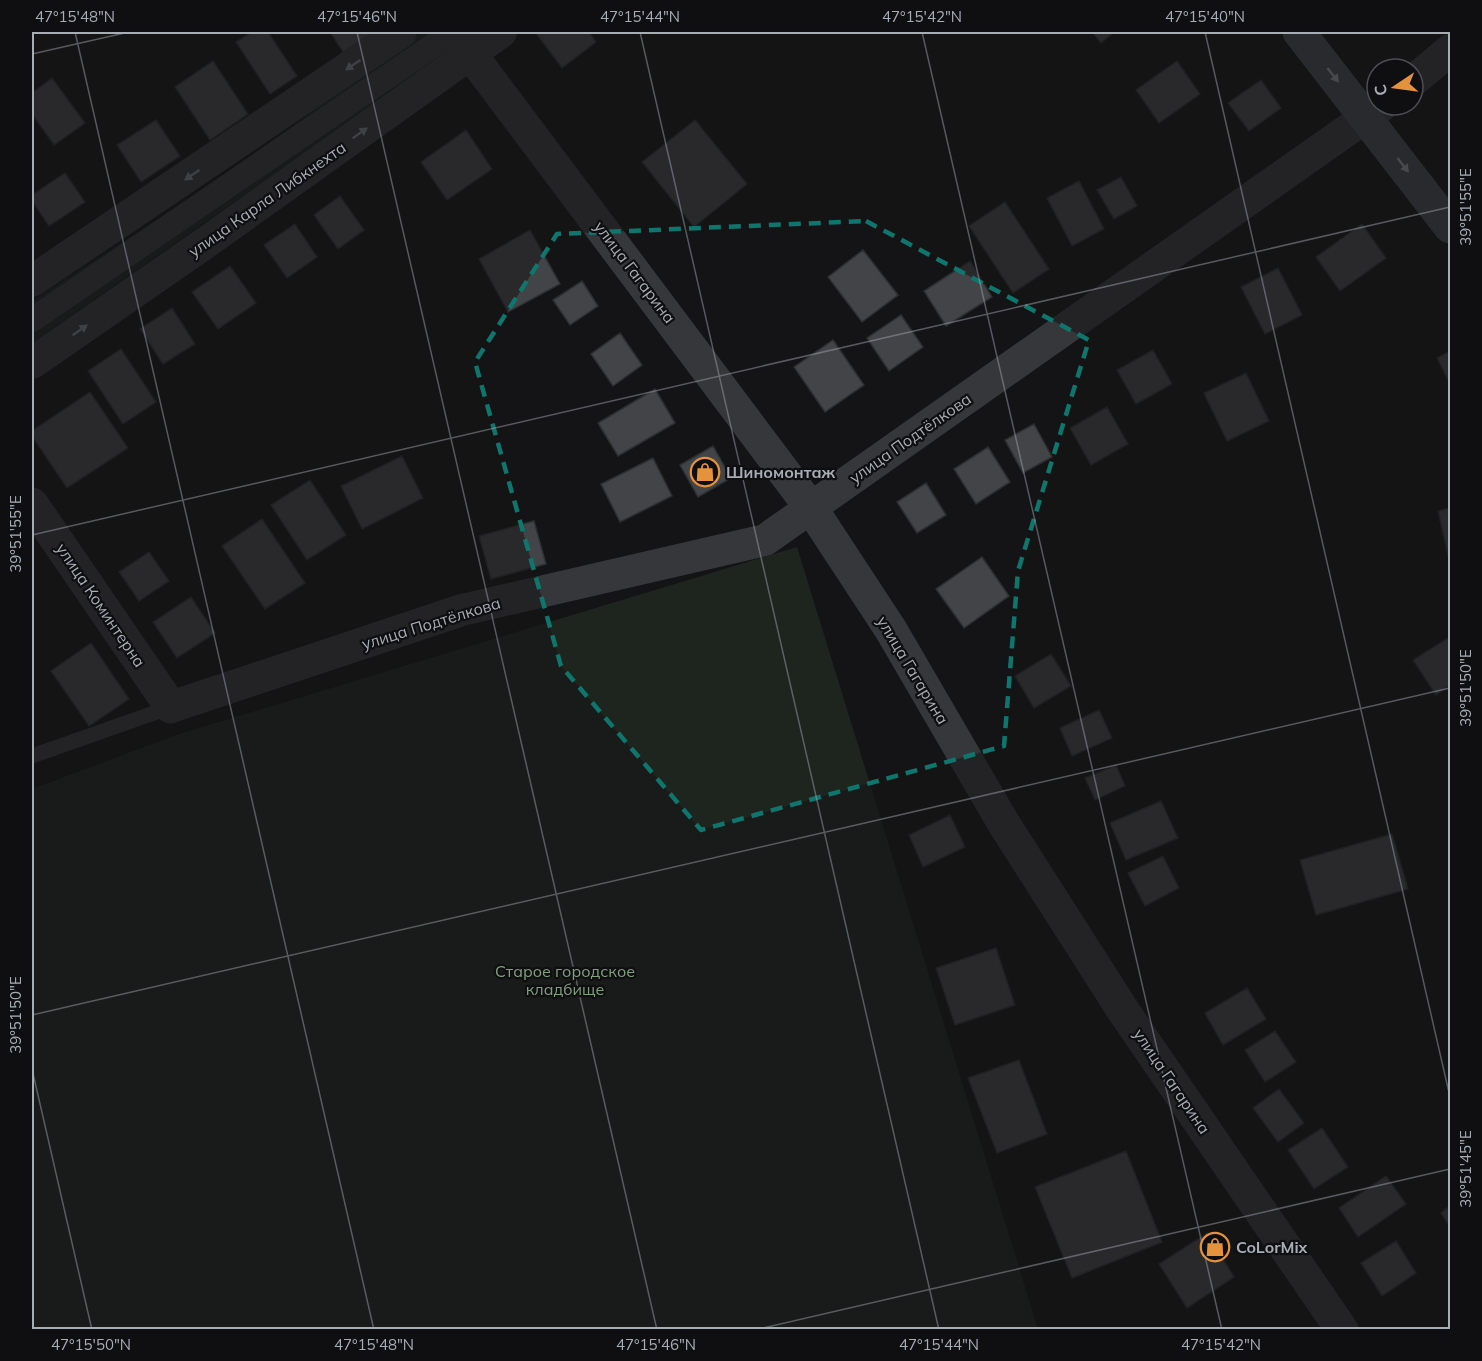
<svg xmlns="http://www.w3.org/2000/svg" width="1482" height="1361" font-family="Mulish,sans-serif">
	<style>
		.green { fill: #1e251e }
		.building { fill: #434448; stroke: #2e2f31; stroke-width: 1.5 }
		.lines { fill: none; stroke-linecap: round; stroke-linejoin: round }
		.service { stroke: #35373a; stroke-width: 15 }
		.pedestrian { stroke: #35373a; stroke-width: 24 }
		.minor { stroke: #35373a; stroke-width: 32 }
		.tertiary { stroke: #35373a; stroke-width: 33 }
		.secondary { stroke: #43464a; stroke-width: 33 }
		.oneway { fill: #74787e }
		.oneway2 { fill: #848990 }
		.marked { fill: none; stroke: #0f766e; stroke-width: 4.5; stroke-dasharray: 12 8; stroke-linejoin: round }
		.ticks { fill: none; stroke: #a7adb5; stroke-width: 1.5; stroke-opacity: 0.45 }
		.labels { text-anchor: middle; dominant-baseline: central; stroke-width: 4.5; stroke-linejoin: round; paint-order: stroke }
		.street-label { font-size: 16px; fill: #a7adb5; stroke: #0f0f11 }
		.poi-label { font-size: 16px; font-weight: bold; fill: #a7adb5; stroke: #0f0f11; text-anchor: start }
		.park-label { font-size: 16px; fill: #829f7f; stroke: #0f0f11 }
		.neatline { fill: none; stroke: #a7adb5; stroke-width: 2 }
		.ticks-label { font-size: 15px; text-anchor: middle; fill: #a7adb5 }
	</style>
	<rect width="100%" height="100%" fill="#141416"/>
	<path class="green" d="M422,32h10l16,21 -416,290v-42l181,-118z
		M797,547l241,782h-1006v-540l144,-54z"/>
	<path class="building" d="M252,32h16l29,44 -27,18 -34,-52z
		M330,32h43l-30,20z
		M535,32h54l7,10 -34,26z
		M1092,32h22l-13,11z
		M213,61l35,53 -38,26 -35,-53z
		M1177,61l23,33 -41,29 -23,-33z
		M52,78l33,45 -31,22 -22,-31v-21z
		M1261,80l20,28 -32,23 -21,-28z
		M156,120l24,36 -39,26 -24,-37z
		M695,120l52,64 -53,43 -52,-65z
		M466,130l26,39 -45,31 -26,-38z
		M65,173l20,29 -36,24 -17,-25v-6z
		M1121,177l16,29 -23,13 -17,-29z
		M1079,181l25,48 -32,17 -25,-48z
		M340,196l24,34 -26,19 -24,-34z
		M1005,202l44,67 -36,24 -44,-67z
		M295,224l22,33 -30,21 -23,-33z
		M1362,224l24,34 -46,33 -24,-34z
		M530,230l30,54 -52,28 -29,-53z
		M863,250l35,45 -36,27 -34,-45z
		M970,261l22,36 -46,29 -22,-35z
		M230,266l26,37 -38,26 -26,-37z
		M1278,268l24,47 -37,19 -24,-47z
		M582,281l16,25 -28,19 -17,-25z
		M172,308l23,36 -32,20 -23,-35z
		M901,315l22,32 -34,24 -22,-33z
		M620,333l22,32 -29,21 -22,-32z
		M833,340l31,45 -39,27 -31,-45z
		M121,349l35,53 -33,22 -35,-53z
		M1153,350l19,34 -36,20 -19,-34z
		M1450,351v33l-13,-26z
		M1246,373l23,48 -42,20 -23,-48z
		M655,389l20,34 -57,33 -20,-33z
		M90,392l38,56 -61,40 -35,-52v-5z
		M1107,407l21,37 -37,21 -21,-37z
		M1034,424l18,33 -29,16 -18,-33z
		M713,446l18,32 -33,19 -18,-32z
		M988,447l22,35 -34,22 -22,-35z
		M402,456l21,42 -61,31 -21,-43z
		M653,458l19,38 -52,26 -19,-38z
		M310,480l36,55 -39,25 -36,-55z
		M926,483l20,32 -29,18 -20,-31z
		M1450,508v56l-12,-53z
		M262,519l43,64 -40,26 -43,-63z
		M534,521l12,43 -55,15 -12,-43z
		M149,552l20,29 -30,20 -20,-29z
		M982,557l27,39 -45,32 -28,-39z
		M191,597l24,36 -38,25 -24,-36z
		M1448,638l2,4v43l-14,10 -23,-35z
		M91,643l38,56 -40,27 -38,-55z
		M1051,654l20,32 -37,22 -19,-32z
		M1099,710l13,28 -40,18 -12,-28z
		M1116,765l9,21 -30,14 -10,-22z
		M1161,801l17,37 -52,22 -16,-37z
		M950,815l15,32 -42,20 -14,-32z
		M1392,834l16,55 -92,26 -16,-55z
		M1163,856l16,32 -34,18 -17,-33z
		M996,948l19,57 -60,20 -19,-57z
		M1247,988l19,31 -43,26 -18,-32z
		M1275,1031l21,31 -31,20 -20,-32z
		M1019,1060l28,74 -50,19 -29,-75z
		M1279,1089l25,34 -26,19 -25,-34z
		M1322,1128l26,39 -34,22 -26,-39z
		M1126,1151l36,91 -90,36 -37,-91z
		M1386,1176l20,28 -48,33 -19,-29z
		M1450,1206v21l-9,-14z
		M1207,1233l27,44 -47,31 -28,-44z
		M1396,1241l20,32 -34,23 -21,-33z"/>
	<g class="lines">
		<path class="service" d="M32,756l139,-49"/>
		<path class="pedestrian" d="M32,320l421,-288"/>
		<path class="minor" d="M1413,81l37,-31
			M32,281l369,-249
			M32,363l176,-122 293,-209
			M171,707l291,-97 303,-70 618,-435"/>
		<path class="tertiary" d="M454,32l357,476 80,122 113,194 120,188 218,318
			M32,504l139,203"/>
		<path class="secondary" d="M1299,32l151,195"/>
	</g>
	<defs><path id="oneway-solid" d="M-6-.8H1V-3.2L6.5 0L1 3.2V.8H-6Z" transform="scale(1.5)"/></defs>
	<g class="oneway">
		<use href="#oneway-solid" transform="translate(353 65) rotate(146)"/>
		<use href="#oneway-solid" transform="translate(360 133) rotate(-35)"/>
		<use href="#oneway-solid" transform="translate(192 175) rotate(146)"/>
		<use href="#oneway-solid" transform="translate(80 330) rotate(-35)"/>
	</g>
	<g class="oneway2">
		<use href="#oneway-solid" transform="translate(1333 75) rotate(52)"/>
		<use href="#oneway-solid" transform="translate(1403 165) rotate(52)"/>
	</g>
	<path d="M0 0H1482V1361H0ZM866,221l223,119 -71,231 -14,175 -303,84 -140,-164 -86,-304 82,-128z" fill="#141416" fill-opacity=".55" fill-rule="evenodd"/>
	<path class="marked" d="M866,221l223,119 -71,231 -14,175 -303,84 -140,-164 -86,-304 82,-128z"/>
	<path class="ticks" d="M75,32l299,1298M357,32l300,1298M640,32l299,1298M922,32l300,1298M1205,32l245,1065M32,54l97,-22M32,535l1418,-328M32,1015l1418,-327M32,1069l60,261M754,1330l696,-161"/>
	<defs>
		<g id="shop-ring" transform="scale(1.5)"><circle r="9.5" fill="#0f0f11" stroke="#e5923c" stroke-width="1.5"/><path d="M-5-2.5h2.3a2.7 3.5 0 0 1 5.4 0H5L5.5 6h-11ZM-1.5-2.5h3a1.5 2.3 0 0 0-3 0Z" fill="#e5923c"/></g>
	</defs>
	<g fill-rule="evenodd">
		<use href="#shop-ring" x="705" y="472"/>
		<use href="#shop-ring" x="1215" y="1247"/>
	</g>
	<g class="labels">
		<g class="street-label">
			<text transform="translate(267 199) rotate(-35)">улица Карла Либкнехта</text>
			<text transform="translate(635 272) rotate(53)">улица Гагарина</text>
			<text transform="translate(910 438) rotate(-35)">улица Подтёлкова</text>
			<text transform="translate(101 605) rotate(56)">улица Коминтерна</text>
			<text transform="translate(431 623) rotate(-17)">улица Подтёлкова</text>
			<text transform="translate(913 670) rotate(59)">улица Гагарина</text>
			<text transform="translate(1172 1081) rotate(56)">улица Гагарина</text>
		</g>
		<g class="poi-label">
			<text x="726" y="472">Шиномонтаж</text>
			<text x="1236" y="1247">CoLorMix</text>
		</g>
		<g class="park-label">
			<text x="565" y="971">Старое городское<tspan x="565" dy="18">кладбище</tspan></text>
		</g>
	</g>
	<rect width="1482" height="1361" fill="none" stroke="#0f0f11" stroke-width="66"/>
	<g transform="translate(1395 87) rotate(257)"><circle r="28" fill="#0f0f11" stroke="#4c4e53" stroke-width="1.5"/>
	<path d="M0-4.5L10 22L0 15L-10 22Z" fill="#e5923c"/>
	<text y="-9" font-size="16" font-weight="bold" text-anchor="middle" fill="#a7adb5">С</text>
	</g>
	<rect x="33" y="33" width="1416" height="1295" class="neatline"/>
	<g class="ticks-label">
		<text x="75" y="22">47°15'48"N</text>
		<text x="357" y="22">47°15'46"N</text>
		<text x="640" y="22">47°15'44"N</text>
		<text x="922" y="22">47°15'42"N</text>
		<text x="1205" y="22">47°15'40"N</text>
		<text transform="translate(1466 207) rotate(-90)" y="5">39°51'55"E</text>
		<text transform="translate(16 534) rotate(-90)" y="5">39°51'55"E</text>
		<text transform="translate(1466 688) rotate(-90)" y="5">39°51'50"E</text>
		<text transform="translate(16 1015) rotate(-90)" y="5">39°51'50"E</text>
		<text transform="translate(1466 1169) rotate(-90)" y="5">39°51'45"E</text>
		<text x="91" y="1350">47°15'50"N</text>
		<text x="374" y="1350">47°15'48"N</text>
		<text x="656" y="1350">47°15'46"N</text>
		<text x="939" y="1350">47°15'44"N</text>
		<text x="1221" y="1350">47°15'42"N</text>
	</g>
</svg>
